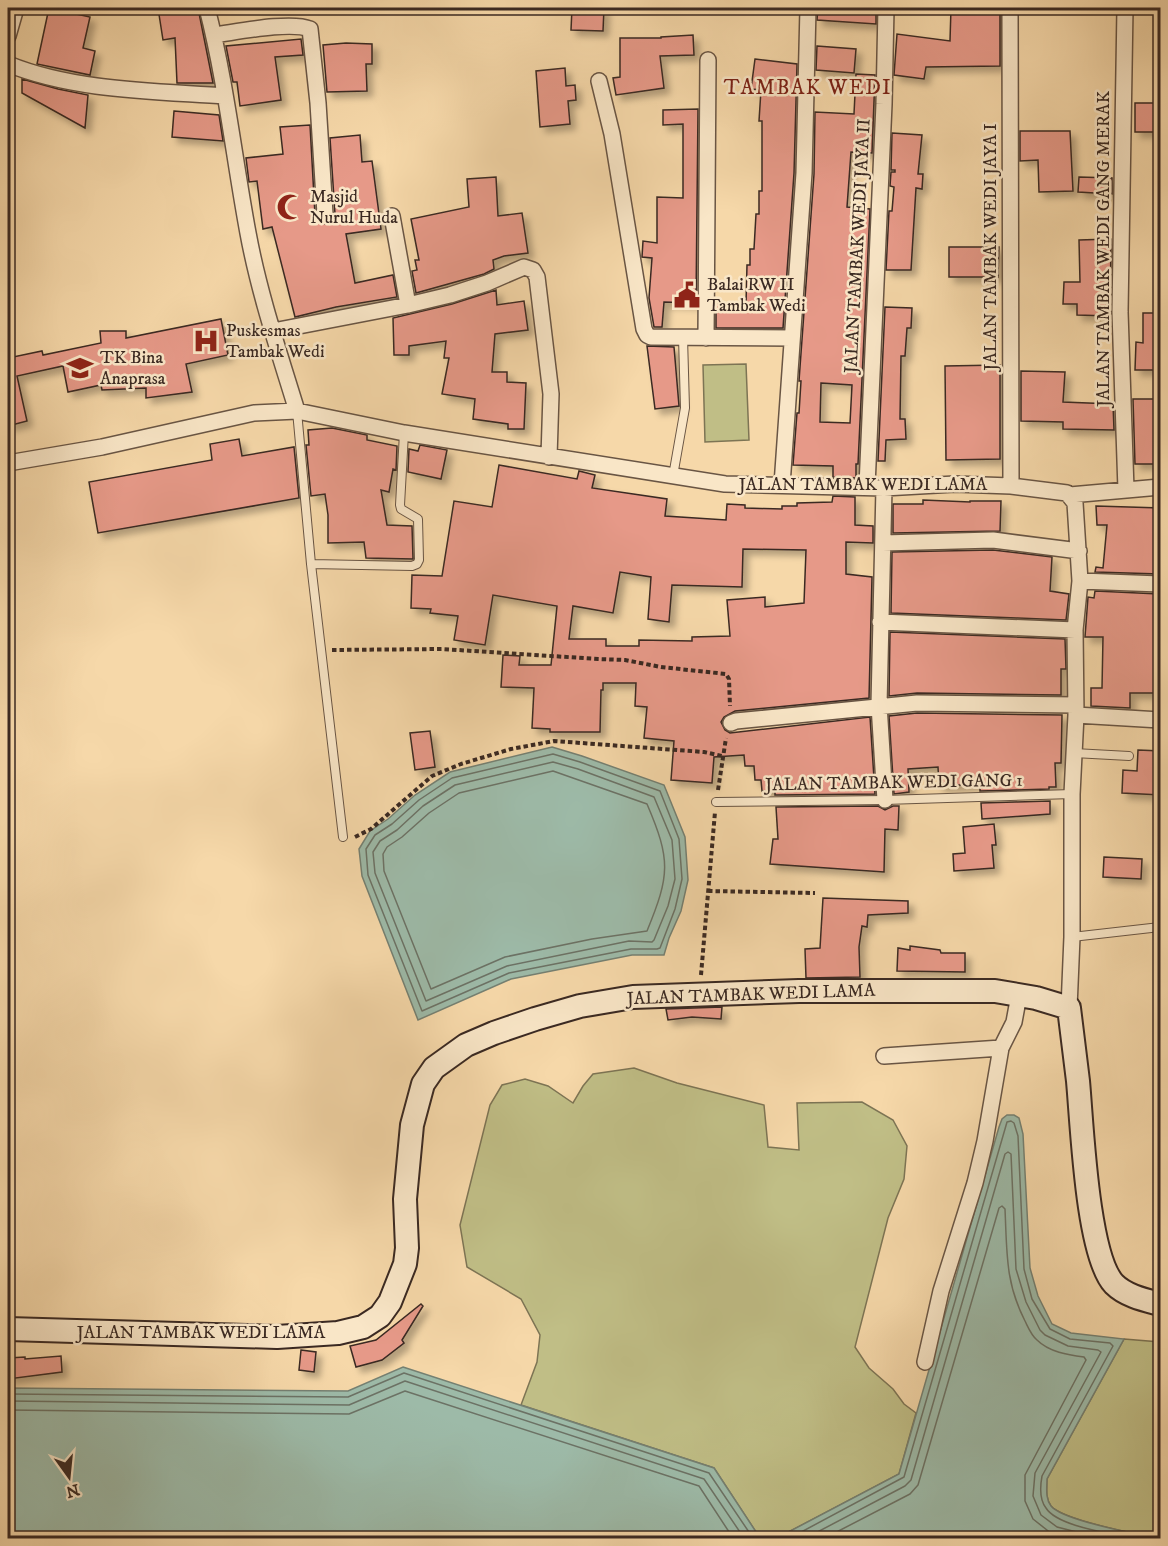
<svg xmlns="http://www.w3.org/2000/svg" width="1168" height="1546" font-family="'IM FELL DW Pica',serif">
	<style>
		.green { fill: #c0be86; stroke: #7d7454; stroke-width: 1.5 }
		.water { fill: #9dbaa8; stroke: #758072; stroke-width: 1.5 }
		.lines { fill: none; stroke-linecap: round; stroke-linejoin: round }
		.shore { stroke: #6c7265; stroke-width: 1.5 }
		.building { fill: #e69988; stroke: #3a2922; stroke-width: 1.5; fill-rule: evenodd; filter: url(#shadow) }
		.lane-casing { stroke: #695544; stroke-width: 10 }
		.street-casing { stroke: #695544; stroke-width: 18 }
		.secondary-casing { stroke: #3a2922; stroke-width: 26 }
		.path { stroke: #3a2922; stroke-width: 4; stroke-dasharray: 4.5 3; stroke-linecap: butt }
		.lane { stroke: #f9e6c7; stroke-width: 8 }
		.street { stroke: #f9e6c7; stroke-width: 15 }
		.secondary { stroke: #f9e6c7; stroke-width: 22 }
		.labels { text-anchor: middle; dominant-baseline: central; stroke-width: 5; stroke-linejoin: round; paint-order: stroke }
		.poi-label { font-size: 18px; fill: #3a2922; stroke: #f9e6c7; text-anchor: start }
		.street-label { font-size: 18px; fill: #3a2922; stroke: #f9e6c7 }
		.quarter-label { font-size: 21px; letter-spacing: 1.5px; fill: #7a1f14; stroke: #f9e6c7 }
	</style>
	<defs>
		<filter id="shadow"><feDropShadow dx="5.5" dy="5.5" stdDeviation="3" flood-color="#0004"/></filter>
	</defs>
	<rect width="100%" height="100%" fill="#f6d8a9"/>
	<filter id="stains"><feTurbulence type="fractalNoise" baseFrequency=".00333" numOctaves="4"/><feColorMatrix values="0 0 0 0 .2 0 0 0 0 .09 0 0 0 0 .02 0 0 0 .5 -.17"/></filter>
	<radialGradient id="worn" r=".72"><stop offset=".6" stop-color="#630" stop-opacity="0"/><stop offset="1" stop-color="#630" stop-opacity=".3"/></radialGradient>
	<path class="green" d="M746,364l3,76 -44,2 -2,-77z
		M634,1068l43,15 87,22 4,42 31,3 -2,-47 65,-1 31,18 14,26 -3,33 -16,39 -33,129 14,21 24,21 11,15 12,9 -17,61 -122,64h-17l-46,-70 -193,-63 16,-43 3,-27 -19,-36 -54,-32 -7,-42 30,-120 12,-20 23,-6 23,7 25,17 10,-17 10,-12z
		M1124,1339l36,3v196h-6c-21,-5 -91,-18 -103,-32 -6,-8 -4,-18 -4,-27z"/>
	<path class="water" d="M552,747l30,9 82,29 21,52 3,43 -7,31 -12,27 -5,17h-32l-121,24 -93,41 -56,-144 -3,-27 11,-18 18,-12 27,-24 35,-23z
		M1007,1115h7l5,3 4,16 7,134 8,28 14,28 19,9 53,6 -77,140c0,9 -2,19 4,27 11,14 82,27 103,32h-377l122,-64 100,-347 3,-8z
		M403,1367l311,101 46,70h-752v-150l340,3z"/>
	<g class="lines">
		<path class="shore" d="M553,754l27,8 80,29 19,48 3,40 -7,30 -15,39 -3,1h-26l-122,24 -87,38 -54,-136 -2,-26 9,-14 17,-11 27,-24 33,-22z
			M553,762l25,7 76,28 18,43 3,39 -7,27 -14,34 -2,2 -23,-1 -122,25 -81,35 -51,-128 -2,-21 7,-11 17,-11 26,-24 32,-21z
			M553,771l94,33c24,56 23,71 0,127l-55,8 -87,18 -74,32 -47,-118 -1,-17 4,-7 15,-10 27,-24 30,-20z
			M8,1394l340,3 56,-24 305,100 44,65
			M8,1401l341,4 56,-24 299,98 40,59
			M8,1410l341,4 56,-23 294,95 34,52
			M790,1538l114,-61 101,-348 2,-7 4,-1 3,2 4,13 6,133 8,30 18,30 20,10 40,4 3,3 -71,130c-2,11 -3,23 4,32 11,18 63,25 84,30
			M806,1538l99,-52 6,-6 94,-326 3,-2 3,2 5,115 10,33 14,28 5,5 23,11 30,4 3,2 -66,121 -2,23 8,19 16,12 43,11
			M825,1538l85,-44 8,-9 81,-277 3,-2 3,3c2,42 0,73 20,112 3,6 6,14 12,19 12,12 31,15 47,17l2,3 -61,115v26l8,18 19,15 12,4"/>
	</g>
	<path class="building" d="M49,8l41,9 -7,31 12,3 -5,24 -53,-11z
		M158,8h40l15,75h-36l-2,-45 -12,2z
		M572,8h32l-1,23 -32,-1z
		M818,8l58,1v15l-59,-4z
		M951,8h49v58l-74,1 -2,12 -30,-4 3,-41 53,7z
		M693,35l1,20 -34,1 4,32 -48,7 -3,-17 7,-1v-39h41v-1z
		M301,39l2,16 -28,2 6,43 -41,6 -3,-24h-4l-7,-36z
		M346,43l26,1v20h-6l1,27 -40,1 -4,-47z
		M817,46l39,3 -2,24 -38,-3z
		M755,59l42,5 -3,109 -11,155h-67v-25l30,1 1,-39h3v-16h4l2,-35h3v-23h3v-70h-3l2,-31 -10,-1z
		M565,68l1,18 9,-1 1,15 -8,1 2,23 -30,3 -4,-56z
		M856,74l19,1 -3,78 -21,-1 -4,55 23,2 -12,255h-2v14l-23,-1v-11l-40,-1 4,-52h2l2,-32h-2l15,-207 1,-62 39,2zM821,383l31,2 -2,38 -30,-1z
		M22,79l36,10 30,6 -3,33 -63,-35z
		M1135,103h26v29h-26z
		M698,109l-2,194 -32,-1 -2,25h-8l-5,-29 3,-40 -10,-1 1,-16 14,2v-46l26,1v-74l-20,1v-15z
		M174,111l45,4 4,26 -51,-4z
		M310,125l5,90 2,5 8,4 6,-2 4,-8 -5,-76 30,-3 2,27 10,-1 9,68 -35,5 9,49 38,-8 4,22 -61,10 -41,10 -23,-90 -9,2 -6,-48 -8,1 -3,-24 37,-4 -3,-27z
		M1020,131h50l3,60 -34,1 -1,-32 -18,1z
		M892,133l30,2 -4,39h5l-1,15 -6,-1 -5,82h-25l3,-59h3l2,-24 -4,-1 1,-14h4v-2h-4z
		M496,177l2,39 24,-3 6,40 -24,3 -11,4 1,9 -10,5 -68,19 -4,-22 5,-1 -2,-10h4l-8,-41 58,-12 -2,-28z
		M1079,177l33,1v16l-34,-2z
		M1111,239l-1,77 -33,-1v-11h-14l1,-22h16l-1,-42z
		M949,247h50l-1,30h-49z
		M496,290l1,15 27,-4 4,29 -33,4 -3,38h15v10l19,1 -2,46h-16v-5l-35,-5 2,-20 -33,-5 7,-36h-5l2,-17 -37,5v9h-15l-1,-37 59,-14z
		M885,307l27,1 -1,20h-4l-2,28h-4l-1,63h5l1,20 -20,1 -1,21h-7z
		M1143,313h18v57h-26l1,-28 7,1z
		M221,319l7,36 -42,9 6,28 -46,6v-10l-44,2 -1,-5 -33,7 -5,-26 -46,10 10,45 -19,5v-68l34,-7 1,4 58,-12 -1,-12h26v7z
		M647,346l27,1 5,59 -24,3z
		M1000,365v94l-54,1 -1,-94z
		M1021,371l44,1 -2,30 50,2 1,26 -51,-1v-7l-42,-1z
		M1133,399h25v65h-23z
		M332,428l35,7v5l30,6 -1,24 -3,-1 -4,23 -8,-2 6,35 25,1 1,33 -47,-1 -2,-16 -36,1v-28l-3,-21 -14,2 -5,-51h3l-1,-15z
		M239,439l3,17 52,-9 5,51 -201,35 -9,-51 123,-22 -2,-16z
		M420,445l27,5 -6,29 -33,-7 1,-23 9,2z
		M499,465l78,14 2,-8 16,4 -3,13 75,11 -2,17 61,4 1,-16 18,1v3l37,1v-3h15v-3l35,-1 1,-6 22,1v28l18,1v17l-27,-1v32l26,3 -3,121 -134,13 -11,6 -3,5 4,8 5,3 140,-16 5,77 -100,1v-4h-13l-1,-11h-6l-1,-14h-9l-1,-11 -30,2 -2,26 -41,-3 3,-39 -30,-3 3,-31 -12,-1 1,-23h-33v7h-2l-1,42h-50v-3l-18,-1 2,-40 -33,-1 2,-32 17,1 -1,9h32l6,-59 -64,-11 -8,50 -31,-5 4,-24 -28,-3 1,-4 -20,-1 1,-33 30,1 12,-75 38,6zM743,549l63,1 -2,53 -39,4v-10l-38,3 3,36 -38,1v4l-53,-1v6h-33v-7h-37l4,-33 40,7 7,-41 31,5 -3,42 21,3 3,-37 70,2z
		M923,500l47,2v-1h31l-1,30 -107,2v-29h30z
		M1096,506l65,2 -1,66 -65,-2 1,-5 7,1 4,-43h-10z
		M993,550l59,7 -2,34 19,3 -3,26 -175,-7 1,-61z
		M1095,591l64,3 -1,43h3v56h-31v15l-39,-2v-18h11l1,-51h-18l3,-40 6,1z
		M890,632l175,7 1,30h-5v26l-144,-2 -28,3z
		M917,713l145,2 -1,48h-6l1,24h-7v2l-69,2v-7l-41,2 -1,-19 -30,2 1,23 -15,2 -5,-78z
		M430,731l5,36 -20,3 -5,-37z
		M1138,750l23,1v44l-39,-2 1,-23 14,1z
		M1050,801v13l-68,5 -1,-16z
		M878,806l7,4 8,-4h6l-1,24 -13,-1 -1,43 -114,-8 3,-25h5l-2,-32z
		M994,824l2,21h-4l2,23 -40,3 -1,-17 12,-1 -2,-26z
		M1104,857l38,2 -1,20 -38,-2z
		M823,898l85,3v12l-40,2 -1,12 -5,-1 -3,21 1,30 -54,1 -1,-29 15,-1z
		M910,946l30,4 1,3h24v19l-68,-1 1,-23 12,2z
		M722,1007l-1,12 -29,-2 -24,3 -2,-11z
		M421,1304l2,2 -21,34 2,3 -22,17 -26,7 -6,-21 26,-6z
		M301,1350l15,2 -2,20 -15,-2z
		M61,1356l1,16 -54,7v-21l17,-1v2z"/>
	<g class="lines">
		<g class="lane-casing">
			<path id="lane" d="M297,411l14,153 32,273
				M673,476l12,-68 -2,-71
				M311,564l101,2 5,-2 2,-4 -1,-41 -17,-10 -1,-4 4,-72
				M1074,753l55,3
				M716,802l169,-2 187,-6
				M1072,937l88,-10"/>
		</g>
		<g class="street-casing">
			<path id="street" d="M207,8c19,74 27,150 41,225 11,60 31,119 49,178
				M1010,8l1,478
				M1125,8l-5,304 6,178
				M214,35c23,-3 76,-14 96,-6l8,74 7,111
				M8,36l8,-28
				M8,64c66,27 147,27 217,32
				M599,81l13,53 32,195 3,6 4,2 141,1
				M392,216l16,89
				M273,331l135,-26 42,-10 37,-12 37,-16 9,3 4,7 14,117 -2,63
				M706,338l2,-278
				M8,463l94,-16 152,-34 43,-2 107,22 321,51 159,4 71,-4 56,2 56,7 8,10 5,78 -5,49 1,85 -4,79v143l-3,71
				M782,485l22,-312 4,-165
				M867,486l17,-382 2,-96
				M884,488l-5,217 6,95
				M1070,495l90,-8
				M883,543l110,-3 86,11
				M1080,581l80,3
				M880,622l195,8
				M1076,715l84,5
				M731,723l5,-2 181,-18 158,2
				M884,1056l117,-8
				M925,1362l16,-71 34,-108 10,-42 16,-93 13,-26 5,-27"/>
		</g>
		<g class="secondary-casing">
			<path id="secondary" d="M8,1329l269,8 61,-4 25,-6 17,-11 10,-14 15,-38 2,-16 -2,-49 7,-74 11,-41 11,-16 32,-23 28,-12 41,-14 45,-13 53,-9 166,-6h196l41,7 33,10c3,24 6,48 9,73 4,43 9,174 36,203 12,12 31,16 46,20"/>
		</g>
		<path class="path" d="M332,650l110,-1 156,10 27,1 36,7 65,7 3,5 1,27
			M718,790l8,-52
			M355,837l16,-8 61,-53 29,-12 50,-15 43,-8 150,11 18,4
			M708,891l107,2
			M701,975l14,-163"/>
		<use href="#lane" class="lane"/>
		<use href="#street" class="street"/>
		<use href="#secondary" class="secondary"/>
	</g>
	<defs>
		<g id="mosque-bare" transform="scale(2.07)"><path d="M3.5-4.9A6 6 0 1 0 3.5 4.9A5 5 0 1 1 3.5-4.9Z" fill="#8f2418" stroke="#f9e6c7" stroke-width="2.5" paint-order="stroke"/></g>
		<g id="civic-bare" transform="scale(2.07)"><path d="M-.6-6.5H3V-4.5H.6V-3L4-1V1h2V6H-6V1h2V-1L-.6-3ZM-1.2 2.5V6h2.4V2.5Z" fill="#8f2418" stroke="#f9e6c7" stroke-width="2.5" paint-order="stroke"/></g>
		<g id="hospital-bare" transform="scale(2.07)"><path d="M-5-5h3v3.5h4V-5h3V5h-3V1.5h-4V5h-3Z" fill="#8f2418" stroke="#f9e6c7" stroke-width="2.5" paint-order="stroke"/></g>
		<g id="school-bare" transform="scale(2.07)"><path d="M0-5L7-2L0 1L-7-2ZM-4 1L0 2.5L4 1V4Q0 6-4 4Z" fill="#8f2418" stroke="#f9e6c7" stroke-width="2.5" paint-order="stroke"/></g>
	</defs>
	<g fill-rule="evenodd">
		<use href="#mosque-bare" x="290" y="207"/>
		<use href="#civic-bare" x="687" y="295"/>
		<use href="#hospital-bare" x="206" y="341"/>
		<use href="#school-bare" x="80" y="368"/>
	</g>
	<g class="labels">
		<g class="poi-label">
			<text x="310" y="197">Masjid<tspan x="310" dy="21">Nurul Huda</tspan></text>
			<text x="707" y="285">Balai RW II<tspan x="707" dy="21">Tambak Wedi</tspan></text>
			<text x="226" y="331">Puskesmas<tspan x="226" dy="21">Tambak Wedi</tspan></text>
			<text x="100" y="358">TK Bina<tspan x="100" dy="21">Anaprasa</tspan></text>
		</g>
		<g class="street-label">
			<text transform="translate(858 246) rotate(-87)">JALAN TAMBAK WEDI JAYA II</text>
			<text transform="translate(991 247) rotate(-90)">JALAN TAMBAK WEDI JAYA I</text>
			<text transform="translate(1104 249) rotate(-90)">JALAN TAMBAK WEDI GANG MERAK</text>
			<text x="863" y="485">JALAN TAMBAK WEDI LAMA</text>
			<text transform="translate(894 783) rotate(-1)">JALAN TAMBAK WEDI GANG 1</text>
			<text transform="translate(751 995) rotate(-2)">JALAN TAMBAK WEDI LAMA</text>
			<text x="201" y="1333">JALAN TAMBAK WEDI LAMA</text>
		</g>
		<g class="quarter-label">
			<text x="808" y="88">TAMBAK WEDI</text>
		</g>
	</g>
	<rect width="1168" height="1546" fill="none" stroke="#f6d8a9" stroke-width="30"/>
	<rect x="9" y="9" width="1150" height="1528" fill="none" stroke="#3a2922" stroke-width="3"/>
	<rect x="15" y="15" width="1138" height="1516" fill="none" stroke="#3a2922" stroke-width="1.5"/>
	<g transform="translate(69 1477) rotate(165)" stroke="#f9e6c7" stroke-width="4.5" paint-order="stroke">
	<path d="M0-4.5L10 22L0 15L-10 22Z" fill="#3a2922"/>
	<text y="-9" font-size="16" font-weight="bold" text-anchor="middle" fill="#3a2922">N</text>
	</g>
	<rect width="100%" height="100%" filter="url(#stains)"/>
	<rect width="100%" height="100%" fill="url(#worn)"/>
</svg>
